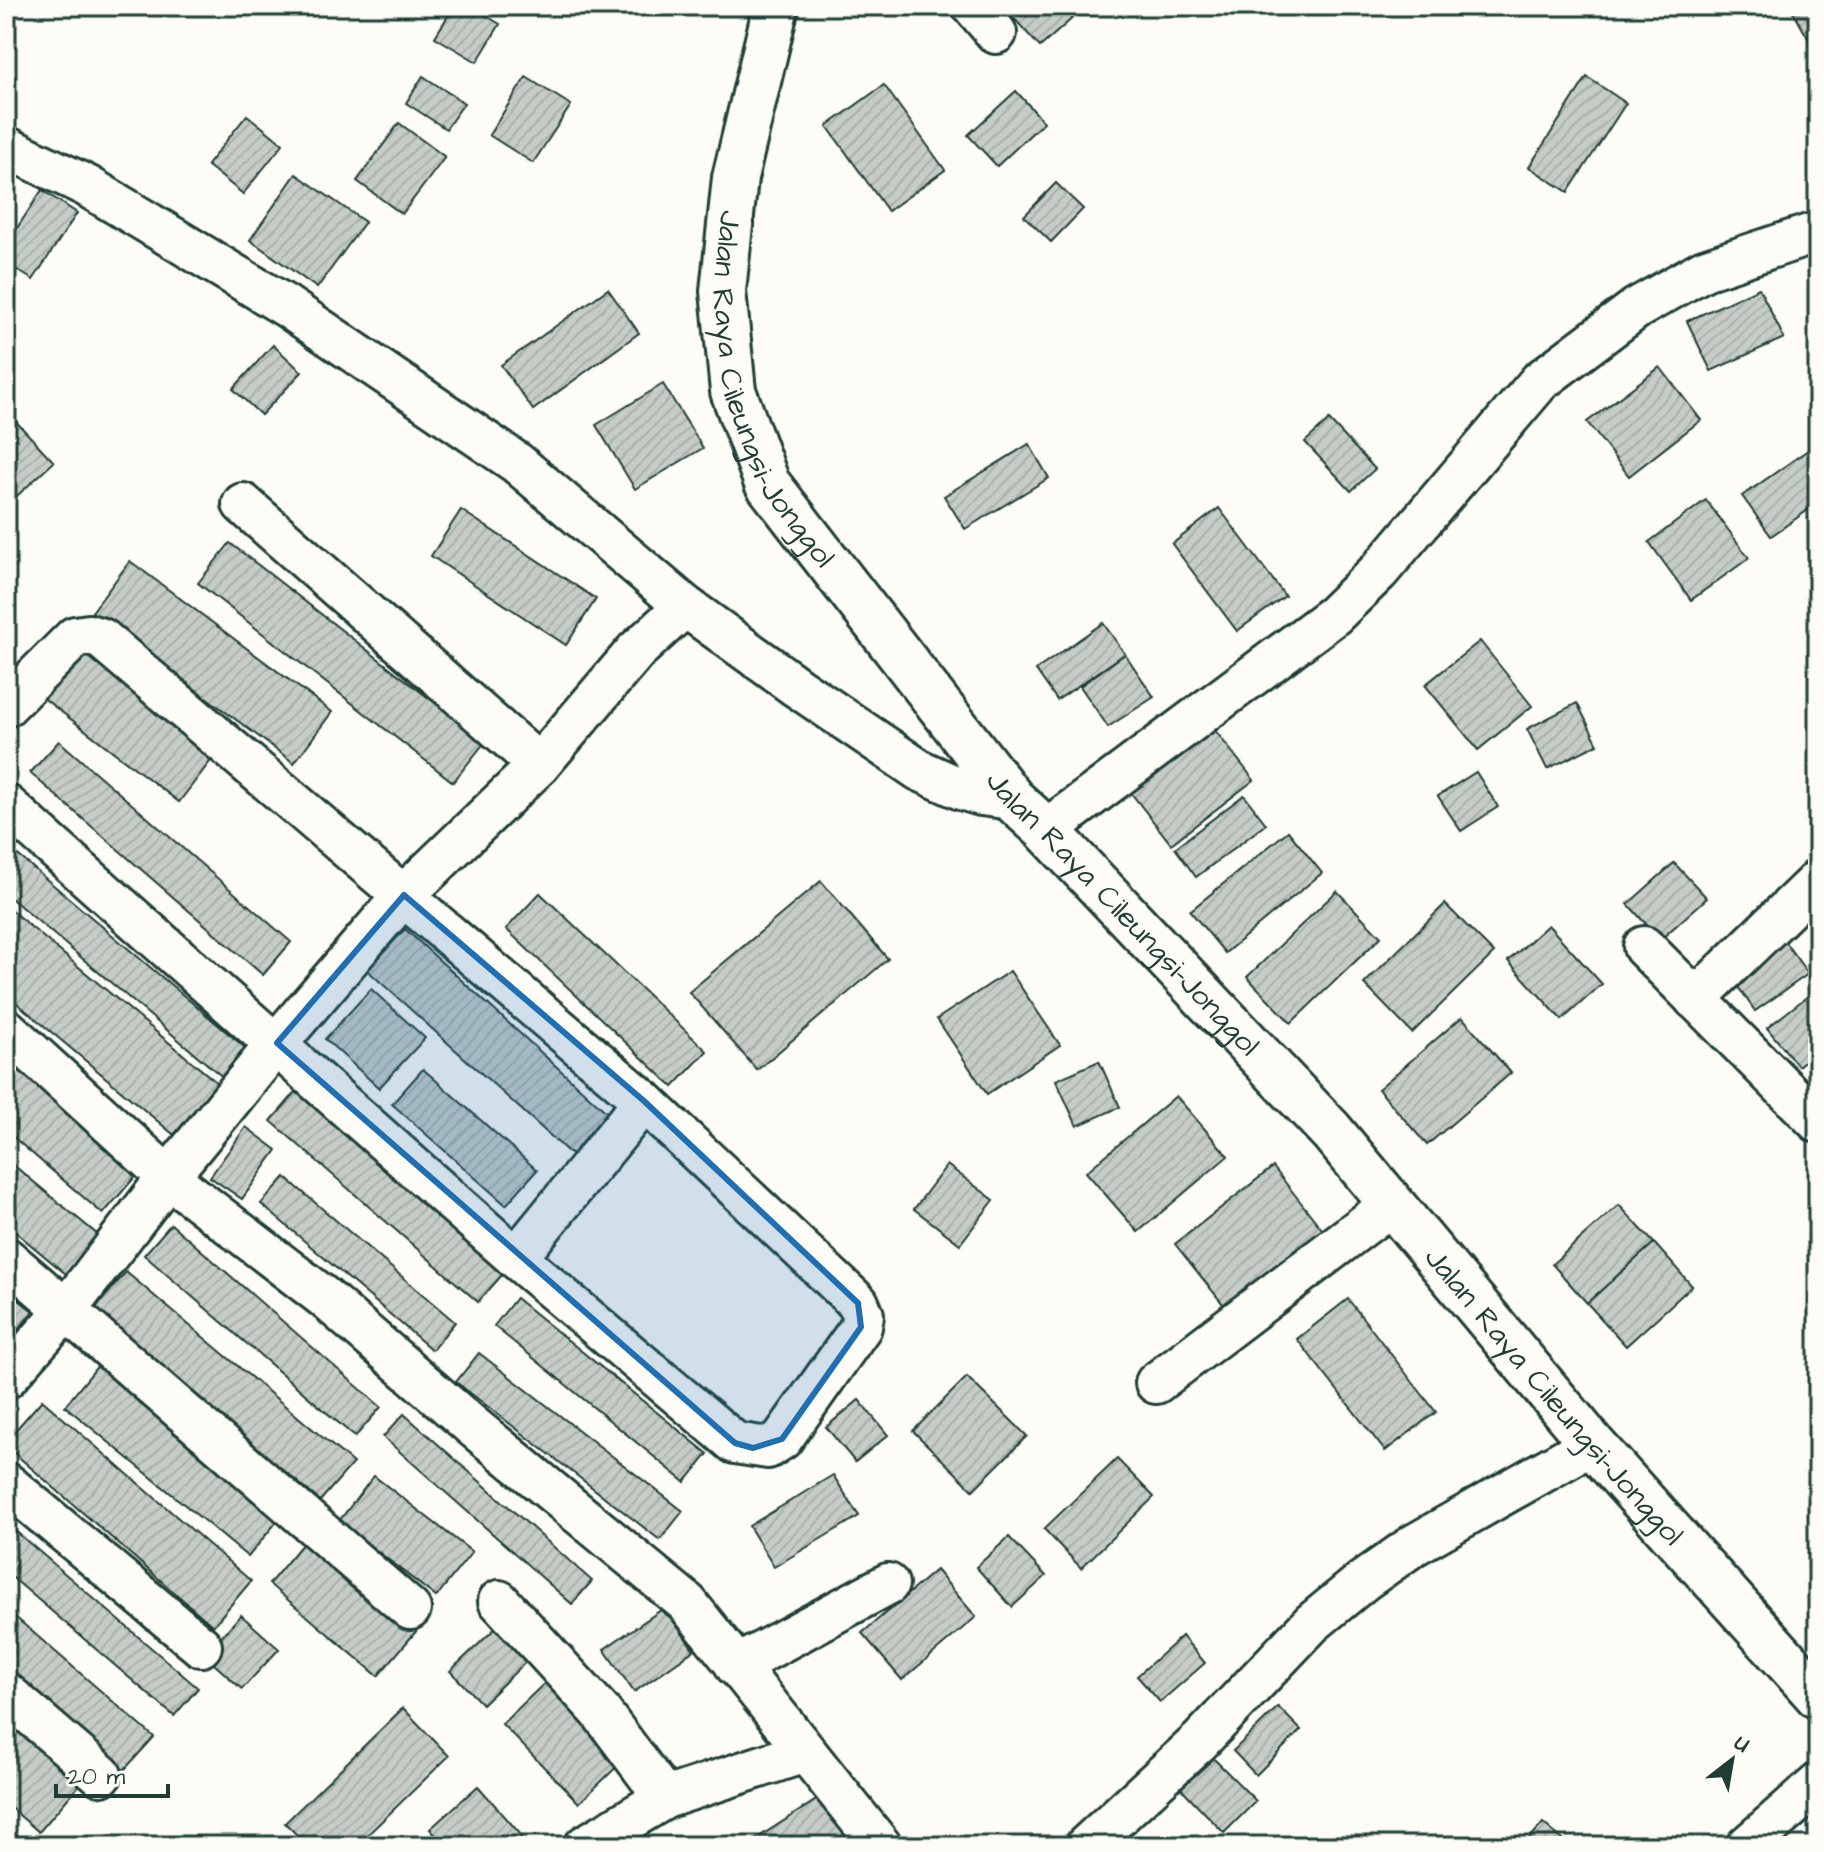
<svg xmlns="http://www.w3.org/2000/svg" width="1824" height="1852" font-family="'Architects Daughter',sans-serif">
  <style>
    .building { fill: url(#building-hatch); stroke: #1f3d34; stroke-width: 2 }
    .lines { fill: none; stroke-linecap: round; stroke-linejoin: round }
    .minor-casing { stroke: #1f3d34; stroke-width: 46 }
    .major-casing { stroke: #1f3d34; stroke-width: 50 }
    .minor { stroke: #fdfcf7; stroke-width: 40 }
    .major { stroke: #fdfcf7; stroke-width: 44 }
    .marked { fill: #1f6fb2; fill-opacity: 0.2; stroke: #1f6fb2; stroke-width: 6; stroke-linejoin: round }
    .labels { text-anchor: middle; stroke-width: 8; stroke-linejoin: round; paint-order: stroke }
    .street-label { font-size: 30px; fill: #1f3d34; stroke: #fdfcf7 }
  </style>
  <defs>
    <pattern id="building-hatch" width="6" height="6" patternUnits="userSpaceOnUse" patternTransform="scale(2)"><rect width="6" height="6" fill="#c6cdc7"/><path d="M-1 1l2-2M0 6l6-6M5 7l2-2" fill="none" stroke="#aab1ac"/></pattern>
  </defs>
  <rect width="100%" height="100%" fill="#fdfcf7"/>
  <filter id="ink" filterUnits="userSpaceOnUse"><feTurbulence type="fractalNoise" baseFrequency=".0125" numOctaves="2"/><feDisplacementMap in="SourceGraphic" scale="16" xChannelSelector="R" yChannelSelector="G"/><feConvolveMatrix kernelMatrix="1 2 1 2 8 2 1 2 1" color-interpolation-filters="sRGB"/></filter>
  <g filter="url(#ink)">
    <g class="building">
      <path d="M454,6H470L500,24L477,62L435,37Z"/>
      <path d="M1003,6H1086L1040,47Z"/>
      <path d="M1790,6H1818V45L1813,47Z"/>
      <path d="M423,76L464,103L446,129L406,103Z"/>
      <path d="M526,77L571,105L533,163L489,135Z"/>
      <path d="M1587,77L1626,103L1568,192L1529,167Z"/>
      <path d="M884,85L945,170L888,211L827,126Z"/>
      <path d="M1016,91L1044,122L997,166L968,135Z"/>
      <path d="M247,115L283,144L243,194L207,165Z"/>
      <path d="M399,123L445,157L402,214L357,181Z"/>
      <path d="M296,174L365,222L317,288L250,240Z"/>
      <path d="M1056,183L1083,209L1051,242L1024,216Z"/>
      <path d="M42,190L77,213L33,280L6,263V245Z"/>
      <path d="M1818,265V299L1808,268Z"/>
      <path d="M1759,288L1784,338L1711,371L1687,321Z"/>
      <path d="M608,289L639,333L533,410L501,365Z"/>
      <path d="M273,345L302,372L261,415L233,389Z"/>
      <path d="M1660,367L1701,420L1629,476L1587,422Z"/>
      <path d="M663,384L703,448L635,489L596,425Z"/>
      <path d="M6,411L54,462L6,506Z"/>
      <path d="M1329,420L1375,469L1351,491L1305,442Z"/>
      <path d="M1818,443V503L1771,536L1742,496Z"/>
      <path d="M1029,444L1049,478L965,529L944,496Z"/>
      <path d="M1706,500L1749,558L1691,600L1649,542Z"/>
      <path d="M1219,508L1285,596L1237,631L1172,544Z"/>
      <path d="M461,510L596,599L566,645L431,556Z"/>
      <path d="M230,543L485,742L453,782L198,583Z"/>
      <path d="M130,561L332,712L294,763L92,612Z"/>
      <path d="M1103,623L1125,654L1057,700L1036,670Z"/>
      <path d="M1480,641L1532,706L1478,750L1425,685Z"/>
      <path d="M79,649L216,754L179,802L42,697Z"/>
      <path d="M1125,654L1154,697L1108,727L1080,686Z"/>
      <path d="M1577,703L1598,744L1547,769L1527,729Z"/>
      <path d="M1214,729L1254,780L1171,844L1131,793Z"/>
      <path d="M59,741L291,942L263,975L30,773Z"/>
      <path d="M1476,772L1498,807L1461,831L1438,796Z"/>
      <path d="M1244,795L1266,824L1196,877L1175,848Z"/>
      <path d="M1288,831L1322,873L1225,953L1190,911Z"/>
      <path d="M6,845L249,1051L225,1079L6,894Z"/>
      <path d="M1674,863L1707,898L1660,940L1628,904Z"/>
      <path d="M821,881L888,959L757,1070L689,992Z"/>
      <path d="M1337,891L1381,937L1291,1023L1247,977Z"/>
      <path d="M540,893L707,1051L673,1087L506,929Z"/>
      <path d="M1445,904L1494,953L1412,1033L1364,984Z"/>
      <path d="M6,906L222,1087L179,1139L6,994Z"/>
      <path d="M1548,925L1602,984L1562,1020L1508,961Z"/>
      <path d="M405,929L612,1117L575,1158L367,970Z"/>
      <path d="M1785,942L1808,974L1755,1011L1732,978Z"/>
      <path d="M1010,971L1060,1045L987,1094L937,1019Z"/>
      <path d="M1818,988V1050L1798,1066L1767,1028Z"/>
      <path d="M371,989L425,1038L379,1088L325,1039Z"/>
      <path d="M1462,1017L1511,1073L1427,1145L1378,1089Z"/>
      <path d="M6,1056L140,1171L103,1214L6,1131Z"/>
      <path d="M1099,1061L1120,1107L1077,1126L1056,1080Z"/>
      <path d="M423,1069L537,1170L506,1205L392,1104Z"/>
      <path d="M302,1085L510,1266L478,1302L271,1121Z"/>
      <path d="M1176,1096L1228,1156L1138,1232L1086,1172Z"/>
      <path d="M246,1127L277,1150L242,1199L210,1177Z"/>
      <path d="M6,1159L104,1240L72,1279L6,1224Z"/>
      <path d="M947,1165L994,1200L960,1244L914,1209Z"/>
      <path d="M1273,1167L1325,1233L1227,1309L1175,1244Z"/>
      <path d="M285,1177L455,1322L432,1350L261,1204Z"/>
      <path d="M1619,1205L1654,1243L1587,1303L1552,1264Z"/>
      <path d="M171,1224L381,1407L355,1437L144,1255Z"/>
      <path d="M1654,1243L1692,1286L1626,1346L1587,1303Z"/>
      <path d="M126,1272L353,1463L320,1501L93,1311Z"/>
      <path d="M6,1290L33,1311L6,1345Z"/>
      <path d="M516,1298L708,1454L685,1482L494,1326Z"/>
      <path d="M1348,1299L1436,1412L1385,1451L1297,1339Z"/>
      <path d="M479,1353L683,1511L660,1540L456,1382Z"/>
      <path d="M100,1363L283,1514L248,1557L65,1406Z"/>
      <path d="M967,1377L1027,1436L973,1490L913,1431Z"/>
      <path d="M42,1400L251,1581L213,1626L6,1446V1441Z"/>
      <path d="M859,1400L888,1435L855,1462L826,1427Z"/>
      <path d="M404,1414L592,1581L572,1604L383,1437Z"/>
      <path d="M1117,1459L1154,1497L1081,1568L1044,1529Z"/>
      <path d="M833,1475L859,1516L774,1567L749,1526Z"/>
      <path d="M374,1476L472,1552L436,1597L339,1521Z"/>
      <path d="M6,1523L198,1688L174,1716L6,1572Z"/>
      <path d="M308,1537L418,1629L378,1676L269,1584Z"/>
      <path d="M1009,1537L1046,1576L1012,1607L976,1567Z"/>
      <path d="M936,1570L976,1617L902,1680L862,1633Z"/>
      <path d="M664,1608L694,1650L634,1692L604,1649Z"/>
      <path d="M6,1609L154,1737L124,1770L6,1668Z"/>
      <path d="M241,1615L279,1649L242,1689L204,1655Z"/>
      <path d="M500,1624L531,1657L482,1704L450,1671Z"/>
      <path d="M1182,1636L1205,1663L1160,1702L1137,1676Z"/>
      <path d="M552,1676L629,1755L579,1803L502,1724Z"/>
      <path d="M1278,1707L1301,1730L1256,1775L1233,1751Z"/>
      <path d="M403,1708L449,1756L356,1846H308L285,1823Z"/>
      <path d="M6,1719L81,1783L39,1832L6,1804Z"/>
      <path d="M1211,1756L1256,1801L1224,1833L1180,1787Z"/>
      <path d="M478,1786L522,1836L511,1846H445L430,1829Z"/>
      <path d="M832,1790L861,1846H749L748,1844Z"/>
      <path d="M1543,1823L1570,1846H1523Z"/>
      <path d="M6,1826L30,1846H6Z"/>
    </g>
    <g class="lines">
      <defs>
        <g id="minor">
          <path d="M973,6L996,33"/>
          <path d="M6,147L87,186L286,306L517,463L685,606L797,687L919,770L961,789L981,795L1012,799"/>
          <path d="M243,504L539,765"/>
          <path d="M6,706L75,637L89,635L102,639L644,1101L516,1258L6,805"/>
          <path d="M1046,830L1334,615L1379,571L1540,381L1637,308L1704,270L1818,232"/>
          <path d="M1644,947L1818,1122"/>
          <path d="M1695,999L1818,880"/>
          <path d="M6,1029L168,1177L325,1298L470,1424L687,1603L881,1846"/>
          <path d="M6,1258L410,1609"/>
          <path d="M516,1258L735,1443L768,1448L782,1439L861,1327L863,1315L858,1303L644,1101"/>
          <path d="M6,1378L66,1310L168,1177L277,1043L404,895L539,765L636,651L685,606"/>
          <path d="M1156,1383L1392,1204"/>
          <path d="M6,1483L201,1646"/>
          <path d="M499,1601L600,1711L665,1798L585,1846"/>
          <path d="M736,1666L888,1584"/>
          <path d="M6,1693L101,1775"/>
          <path d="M665,1798L805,1752"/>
          <path d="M1086,1846L1200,1741L1312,1623L1363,1581L1414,1545L1592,1444"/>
          <path d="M1747,1846L1818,1784"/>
        </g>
        <g id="major">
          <path id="s1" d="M776,6L735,178L723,291L733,391L767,483L1012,799L1046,830L1331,1131L1592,1444L1818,1696"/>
        </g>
      </defs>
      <use href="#minor" class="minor-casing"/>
      <use href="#major" class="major-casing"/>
      <use href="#minor" class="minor"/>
      <use href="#major" class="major"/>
    </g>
  </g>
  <path class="marked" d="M404,895L644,1101L858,1303L861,1327L782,1439L753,1448L735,1443L277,1043Z"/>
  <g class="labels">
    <g class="street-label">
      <text dy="10" stroke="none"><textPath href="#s1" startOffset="400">Jalan Raya Cileungsi-Jonggol</textPath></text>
      <text dy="10" stroke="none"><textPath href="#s1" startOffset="1048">Jalan Raya Cileungsi-Jonggol</textPath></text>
      <text dy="10" stroke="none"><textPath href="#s1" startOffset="1696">Jalan Raya Cileungsi-Jonggol</textPath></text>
    </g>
  </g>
  <rect width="1824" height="1852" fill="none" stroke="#fdfcf7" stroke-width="32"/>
  <rect x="16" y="16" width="1792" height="1820" fill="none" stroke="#1f3d34" stroke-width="3" filter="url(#ink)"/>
  <g transform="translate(1732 1760) rotate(31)" stroke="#fdfcf7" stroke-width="6" paint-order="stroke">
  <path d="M0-6L14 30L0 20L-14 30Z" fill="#1f3d34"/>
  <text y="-12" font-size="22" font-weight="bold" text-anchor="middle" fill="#1f3d34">U</text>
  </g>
  <path d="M56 1784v12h112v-12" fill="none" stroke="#1f3d34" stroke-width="4"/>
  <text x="68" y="1784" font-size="24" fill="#1f3d34" stroke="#fdfcf7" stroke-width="6" paint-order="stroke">20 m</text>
</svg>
